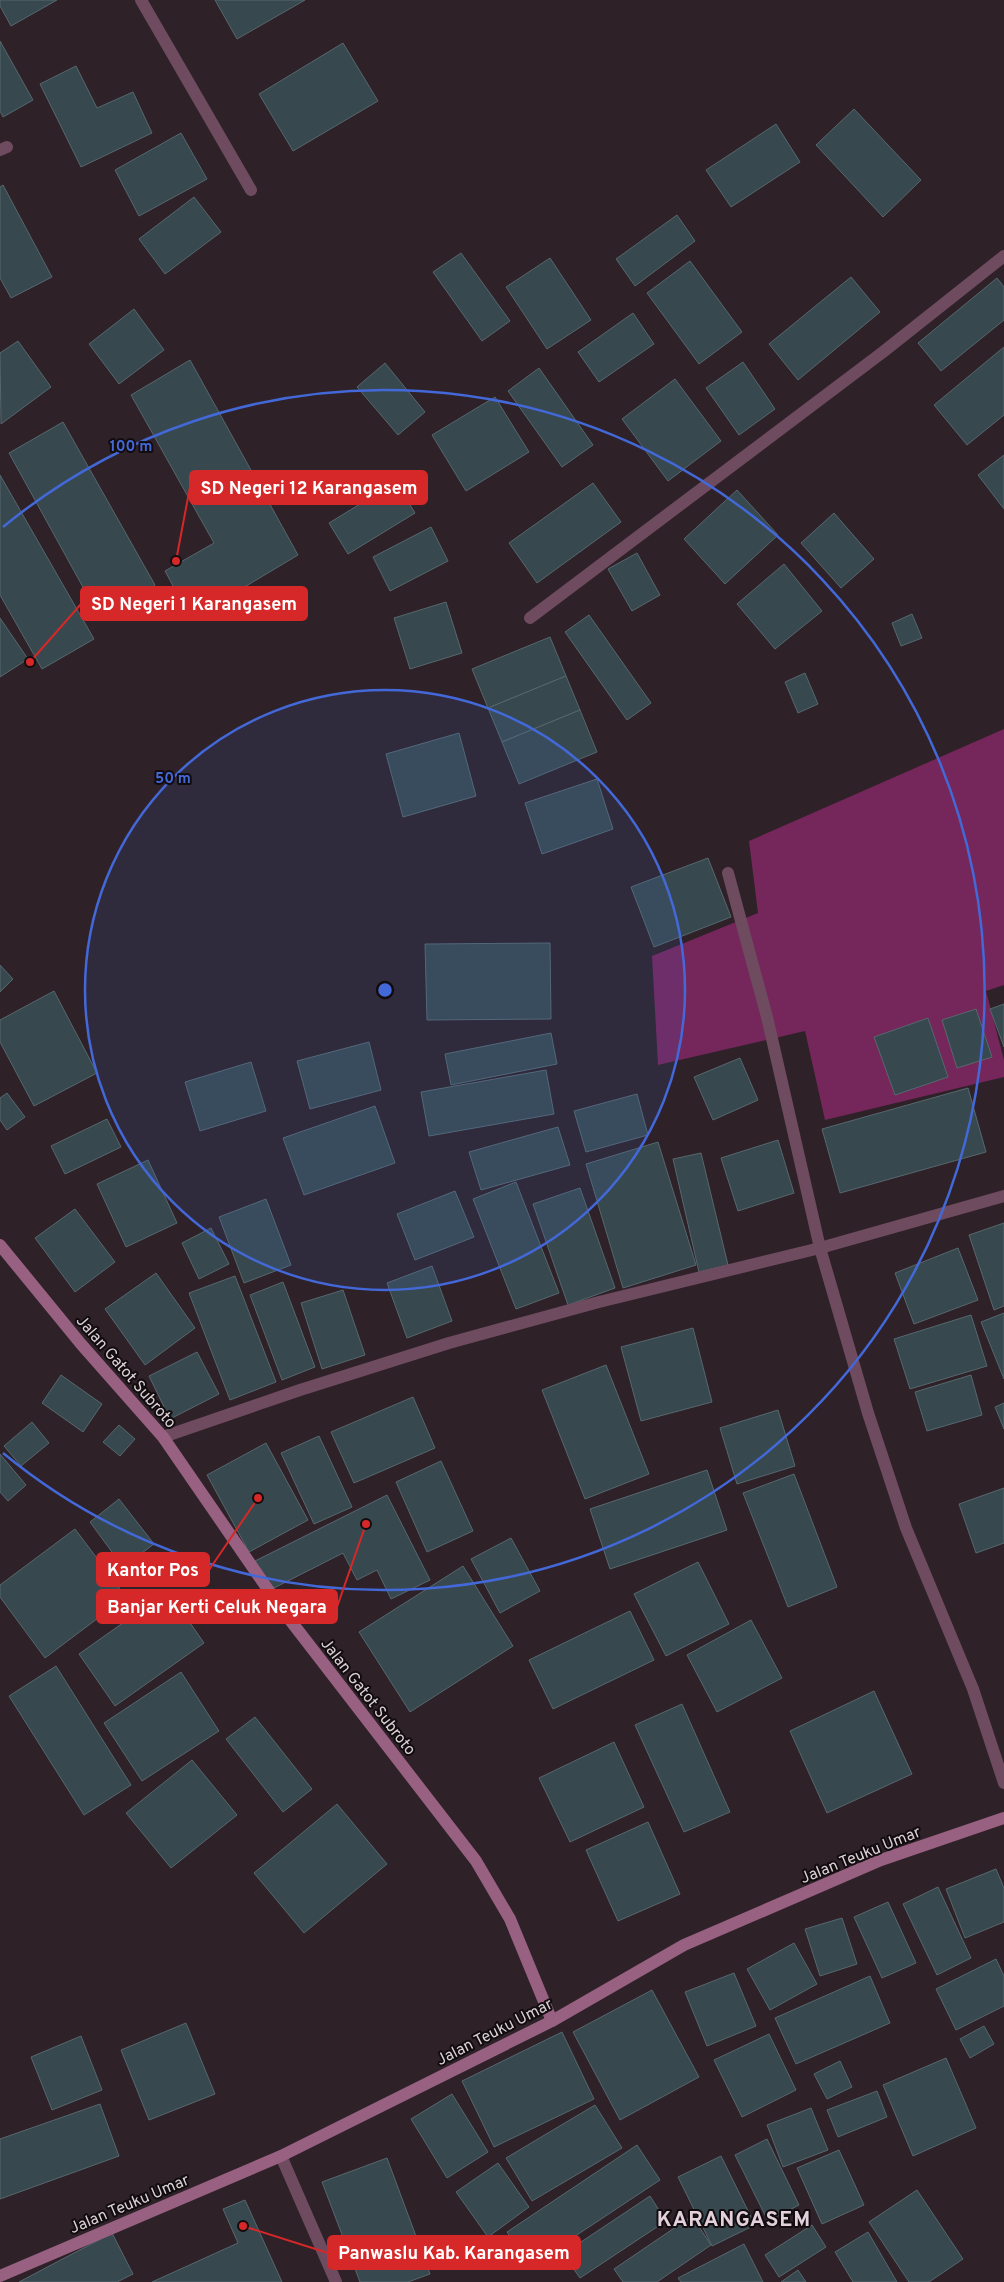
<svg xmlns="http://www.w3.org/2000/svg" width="1004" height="2282" font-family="Overpass,sans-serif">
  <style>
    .forest { fill: #75265a }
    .building { fill: #37484e; stroke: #56686e }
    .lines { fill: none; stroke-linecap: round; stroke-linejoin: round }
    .street { stroke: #6f4b60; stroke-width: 12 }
    .secondary { stroke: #986081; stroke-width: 12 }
    .ring { fill: none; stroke: #4368d8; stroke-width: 2.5 }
    .labels { text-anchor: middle; stroke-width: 4; stroke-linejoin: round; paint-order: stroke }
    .street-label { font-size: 16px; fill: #dad1d6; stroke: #120c0f }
    .district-label { font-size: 21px; font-weight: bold; letter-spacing: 1px; fill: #e2d0da; stroke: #120c0f }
    .centre { fill: #4368d8; stroke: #120c0f; stroke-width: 2.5 }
    .ring-label { font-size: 15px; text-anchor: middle; font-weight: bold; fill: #4368d8; stroke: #120c0f; stroke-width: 4; stroke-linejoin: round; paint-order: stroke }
    .leader { fill: none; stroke: #d62828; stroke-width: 2 }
    .callout-dot { fill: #d62828; stroke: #120c0f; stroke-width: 2 }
    .callout { fill: #d62828; stroke: #d62828; stroke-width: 2 }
    .callout-label { font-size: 18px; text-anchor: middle; font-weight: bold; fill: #fff }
  </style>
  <rect width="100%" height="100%" fill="#2e2128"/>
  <path class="forest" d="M1004,729V985L986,991L1004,1060V1077L825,1120L805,1031L658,1065L652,956L758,913L749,841Z"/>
  <g class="building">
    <path d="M0,0H57L11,26L0,6Z"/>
    <path d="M215,0H305L237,39Z"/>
    <path d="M0,41L33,100L3,117L0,111Z"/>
    <path d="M343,43L378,101L293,151L259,94Z"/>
    <path d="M76,66L97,108L133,92L152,133L81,167L40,84Z"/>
    <path d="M854,109L921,180L883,217L816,145Z"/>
    <path d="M776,124L800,162L731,207L706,170Z"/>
    <path d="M181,133L207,179L139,216L115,170Z"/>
    <path d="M3,185L52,277L11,298L0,278V187Z"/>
    <path d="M194,197L221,232L165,274L139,239Z"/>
    <path d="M677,215L695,241L635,286L616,259Z"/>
    <path d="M461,253L510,321L482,341L433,272Z"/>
    <path d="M550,258L591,320L547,349L506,287Z"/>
    <path d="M690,261L742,332L699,364L647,293Z"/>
    <path d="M851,277L880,312L798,380L769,344Z"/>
    <path d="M997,278L1004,287V320L941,371L918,343Z"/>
    <path d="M134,309L164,350L119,384L89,344Z"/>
    <path d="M633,313L654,344L599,382L578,352Z"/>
    <path d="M18,341L51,387L1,424L0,353Z"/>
    <path d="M1004,347V415L967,445L934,405Z"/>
    <path d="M190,360L298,555L191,619L165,571L214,543L131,395Z"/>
    <path d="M743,362L775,409L739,435L706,388Z"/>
    <path d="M385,363L425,412L398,435L357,387Z"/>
    <path d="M539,368L593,445L562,467L508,391Z"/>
    <path d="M675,379L721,441L668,481L622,419Z"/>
    <path d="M495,397L529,452L466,491L432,435Z"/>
    <path d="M63,422L155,585L100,618L9,453Z"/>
    <path d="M1004,455V509L978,475Z"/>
    <path d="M0,475L94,639L42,669L0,595Z"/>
    <path d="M396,482L415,513L348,554L329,523Z"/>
    <path d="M593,483L621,522L537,583L509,543Z"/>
    <path d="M737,490L778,535L725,584L684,539Z"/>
    <path d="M834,513L874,559L841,588L801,543Z"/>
    <path d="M431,527L448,561L390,591L373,557Z"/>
    <path d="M637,553L660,595L632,611L608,569Z"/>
    <path d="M784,564L822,611L775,649L737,604Z"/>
    <path d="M446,602L462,653L410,669L394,618Z"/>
    <path d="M912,614L922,638L901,646L892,623Z"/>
    <path d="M589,615L651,703L627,720L565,632Z"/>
    <path d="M0,618L28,659L0,677Z"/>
    <path d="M550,637L566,676L488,708L472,669Z"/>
    <path d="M805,673L818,704L798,713L785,682Z"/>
    <path d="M566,676L580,710L502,742L488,708Z"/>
    <path d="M580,710L597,752L519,784L502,742Z"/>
    <path d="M459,733L476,796L403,817L386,754Z"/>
    <path d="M597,779L613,829L542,854L525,803Z"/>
    <path d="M708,858L731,917L654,947L631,887Z"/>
    <path d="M550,943L551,1019L427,1020L425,944Z"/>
    <path d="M0,965L13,979L0,992Z"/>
    <path d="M54,991L97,1073L34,1106L0,1042V1020Z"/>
    <path d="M1004,1004V1047L990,1009Z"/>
    <path d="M976,1009L992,1057L957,1068L942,1020Z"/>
    <path d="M928,1018L948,1077L895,1095L874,1037Z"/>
    <path d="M551,1033L557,1064L451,1085L445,1054Z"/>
    <path d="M369,1042L381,1090L310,1109L297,1061Z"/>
    <path d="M740,1058L758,1100L713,1120L694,1077Z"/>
    <path d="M251,1062L266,1111L200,1131L185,1082Z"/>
    <path d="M546,1070L554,1114L429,1136L421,1092Z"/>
    <path d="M968,1088L986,1152L840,1193L822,1129Z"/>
    <path d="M7,1093L25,1117L7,1130L0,1120V1098Z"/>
    <path d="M637,1094L648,1135L586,1152L574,1111Z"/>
    <path d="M375,1106L395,1163L304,1195L283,1138Z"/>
    <path d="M107,1119L121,1147L65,1174L51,1146Z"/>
    <path d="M558,1127L570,1165L481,1190L469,1152Z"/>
    <path d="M778,1140L794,1193L738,1211L721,1158Z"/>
    <path d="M658,1142L696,1265L623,1288L586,1164Z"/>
    <path d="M701,1153L728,1265L699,1272L673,1159Z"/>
    <path d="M148,1160L177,1223L126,1247L97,1184Z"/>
    <path d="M516,1182L559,1293L516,1309L473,1199Z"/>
    <path d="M580,1188L615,1288L568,1305L533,1204Z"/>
    <path d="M455,1191L474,1237L415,1260L397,1214Z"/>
    <path d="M266,1199L291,1265L244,1283L219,1217Z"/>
    <path d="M75,1209L115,1262L75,1292L35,1238Z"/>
    <path d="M1004,1223V1306L994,1310L969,1235Z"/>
    <path d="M211,1228L229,1264L199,1279L182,1243Z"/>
    <path d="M958,1248L978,1300L914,1324L895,1273Z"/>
    <path d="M432,1266L452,1321L407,1338L387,1283Z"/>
    <path d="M156,1273L195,1328L145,1365L105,1309Z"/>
    <path d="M235,1276L276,1382L230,1400L189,1293Z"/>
    <path d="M283,1282L315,1367L282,1380L250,1295Z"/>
    <path d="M343,1290L365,1355L322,1369L301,1303Z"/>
    <path d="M1004,1313V1379L981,1322Z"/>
    <path d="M971,1315L987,1366L910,1389L894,1339Z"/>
    <path d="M693,1328L712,1402L641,1421L621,1347Z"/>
    <path d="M197,1352L219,1394L170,1419L149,1376Z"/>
    <path d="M606,1365L649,1474L585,1499L542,1390Z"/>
    <path d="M61,1375L102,1404L83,1432L42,1403Z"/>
    <path d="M971,1375L982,1415L927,1431L915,1392Z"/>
    <path d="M413,1397L435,1448L354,1483L331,1432Z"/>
    <path d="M1004,1403V1429L995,1407Z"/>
    <path d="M778,1410L795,1466L737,1484L720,1428Z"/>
    <path d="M32,1422L49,1443L21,1466L4,1446Z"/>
    <path d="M119,1425L135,1439L120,1456L103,1442Z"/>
    <path d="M319,1436L352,1507L314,1524L281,1453Z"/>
    <path d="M266,1443L308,1520L249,1552L207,1475Z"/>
    <path d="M0,1454L26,1485L8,1501L0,1492Z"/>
    <path d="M441,1461L473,1531L427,1552L396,1482Z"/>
    <path d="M707,1470L727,1530L610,1569L590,1509Z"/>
    <path d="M794,1474L837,1587L788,1607L743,1493Z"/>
    <path d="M1004,1488V1543L976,1553L959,1504Z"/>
    <path d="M387,1495L430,1580L391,1599L377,1570L357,1580L343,1553L270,1590L255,1561Z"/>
    <path d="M119,1499L154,1544L123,1567L90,1522Z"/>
    <path d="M75,1529L126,1597L45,1658L0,1597V1585Z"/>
    <path d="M511,1538L540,1591L500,1613L471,1559Z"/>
    <path d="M698,1562L729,1624L666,1656L634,1594Z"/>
    <path d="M463,1566L513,1646L410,1712L359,1632Z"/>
    <path d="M168,1591L204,1643L115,1706L79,1654Z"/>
    <path d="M630,1611L654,1660L553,1709L529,1660Z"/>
    <path d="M751,1620L782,1678L717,1712L687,1655Z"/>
    <path d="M56,1666L131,1785L84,1815L9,1696Z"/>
    <path d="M181,1672L219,1731L142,1781L104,1723Z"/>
    <path d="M874,1691L912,1774L827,1813L790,1731Z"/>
    <path d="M682,1704L730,1812L684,1832L635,1725Z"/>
    <path d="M255,1717L312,1789L283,1812L226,1739Z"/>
    <path d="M614,1742L644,1807L570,1842L539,1778Z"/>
    <path d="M192,1760L237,1815L171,1868L126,1813Z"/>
    <path d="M337,1804L387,1864L304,1933L254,1873Z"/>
    <path d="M648,1822L680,1894L618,1921L586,1850Z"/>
    <path d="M996,1869L1004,1888V1922L965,1938L946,1889Z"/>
    <path d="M938,1887L971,1958L937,1975L903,1904Z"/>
    <path d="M888,1902L916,1963L882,1978L854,1917Z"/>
    <path d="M842,1918L857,1964L820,1976L805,1929Z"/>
    <path d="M794,1943L817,1984L770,2010L747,1969Z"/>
    <path d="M996,1959L1004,1976V2006L956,2030L936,1989Z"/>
    <path d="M734,1973L756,2026L707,2046L685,1992Z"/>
    <path d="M870,1976L890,2023L796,2064L775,2018Z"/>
    <path d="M652,1990L699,2077L620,2120L573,2032Z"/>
    <path d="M186,2023L215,2094L149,2120L121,2050Z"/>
    <path d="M984,2026L994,2044L970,2058L960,2039Z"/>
    <path d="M562,2032L594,2099L494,2147L462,2081Z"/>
    <path d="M769,2034L796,2090L742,2117L714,2060Z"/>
    <path d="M81,2036L102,2090L52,2110L31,2057Z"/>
    <path d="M946,2058L976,2128L913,2156L883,2085Z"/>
    <path d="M840,2061L852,2087L827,2099L814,2074Z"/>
    <path d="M877,2091L887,2117L838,2137L827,2110Z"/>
    <path d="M452,2094L488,2152L447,2178L411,2119Z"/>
    <path d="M100,2104L119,2156L0,2199V2139Z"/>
    <path d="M595,2105L622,2148L532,2201L506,2158Z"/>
    <path d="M811,2108L828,2150L783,2167L767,2125Z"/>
    <path d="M767,2139L799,2205L768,2221L735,2155Z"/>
    <path d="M637,2145L660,2180L530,2266L507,2232Z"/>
    <path d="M839,2150L864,2205L822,2224L797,2168Z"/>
    <path d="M721,2156L755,2225L712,2246L678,2177Z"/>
    <path d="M387,2158L430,2274L408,2282H360L322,2182Z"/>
    <path d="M498,2163L529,2207L488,2237L456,2192Z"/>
    <path d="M917,2190L963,2259L929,2282H909L869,2222Z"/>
    <path d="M650,2196L666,2221L580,2278L563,2254Z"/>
    <path d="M245,2200L282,2282H152L238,2243L223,2209Z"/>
    <path d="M692,2216L711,2245L657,2282H623L614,2269Z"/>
    <path d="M812,2225L826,2247L779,2277L765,2255Z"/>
    <path d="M868,2232L897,2282H853L835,2252Z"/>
    <path d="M112,2233L133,2274L117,2282H19Z"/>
    <path d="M744,2244L763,2282H681L678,2278Z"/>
    <path d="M798,2270L806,2282H781Z"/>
  </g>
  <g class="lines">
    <g class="street">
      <path d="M141,0L251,190"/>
      <path d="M0,150L7,147"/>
      <path d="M530,618L883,352L1004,256"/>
      <path d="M728,873L767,1017L820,1248L868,1413L906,1528L973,1689L1004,1783"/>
      <path d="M163,1437L300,1390L449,1343L599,1302L820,1248L1004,1196"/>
      <path d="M281,2156L336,2282"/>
    </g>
    <g class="secondary">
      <path d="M0,1245L81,1344L163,1437L280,1607L476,1861L510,1919L552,2021"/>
      <path d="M0,2276L281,2156L552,2021L684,1945L881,1860L1004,1818"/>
    </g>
  </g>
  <circle cx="385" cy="990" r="300" fill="#4368d8" fill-opacity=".12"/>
  <g class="ring">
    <circle cx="385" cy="990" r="300"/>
    <path d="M3 527A600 600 0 1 1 3 1453"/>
  </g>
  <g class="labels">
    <g class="street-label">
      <text transform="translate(127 1371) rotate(49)" y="6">Jalan Gatot Subroto</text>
      <text transform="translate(369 1696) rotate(52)" y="6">Jalan Gatot Subroto</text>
      <text transform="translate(860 1854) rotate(-22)" y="6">Jalan Teuku Umar</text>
      <text transform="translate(494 2031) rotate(-27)" y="6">Jalan Teuku Umar</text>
      <text transform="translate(129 2203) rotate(-23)" y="6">Jalan Teuku Umar</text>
    </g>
    <g class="district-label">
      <text x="734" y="2226">KARANGASEM</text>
    </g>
  </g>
  <circle cx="385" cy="990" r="8" class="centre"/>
  <g class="ring-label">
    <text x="131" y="451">100 m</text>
    <text x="173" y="783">50 m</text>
  </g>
  <path class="leader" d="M176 561L190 487M30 662L81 604M258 1498L209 1570M366 1524L337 1607M243 2226L328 2253"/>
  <g class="callout-dot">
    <circle cx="176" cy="561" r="5"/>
    <circle cx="30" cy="662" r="5"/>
    <circle cx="258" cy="1498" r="5"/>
    <circle cx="366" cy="1524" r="5"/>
    <circle cx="243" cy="2226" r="5"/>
  </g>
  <g class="callout">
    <rect x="190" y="471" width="237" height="33" rx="5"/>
    <rect x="81" y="587" width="226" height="33" rx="5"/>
    <rect x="97" y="1553" width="112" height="33" rx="5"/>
    <rect x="97" y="1590" width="240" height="33" rx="5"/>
    <rect x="328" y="2236" width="252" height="33" rx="5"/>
  </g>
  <g class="callout-label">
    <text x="309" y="494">SD Negeri 12 Karangasem</text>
    <text x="194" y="610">SD Negeri 1 Karangasem</text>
    <text x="153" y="1576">Kantor Pos</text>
    <text x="217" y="1613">Banjar Kerti Celuk Negara</text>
    <text x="454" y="2259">Panwaslu Kab. Karangasem</text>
  </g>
</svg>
